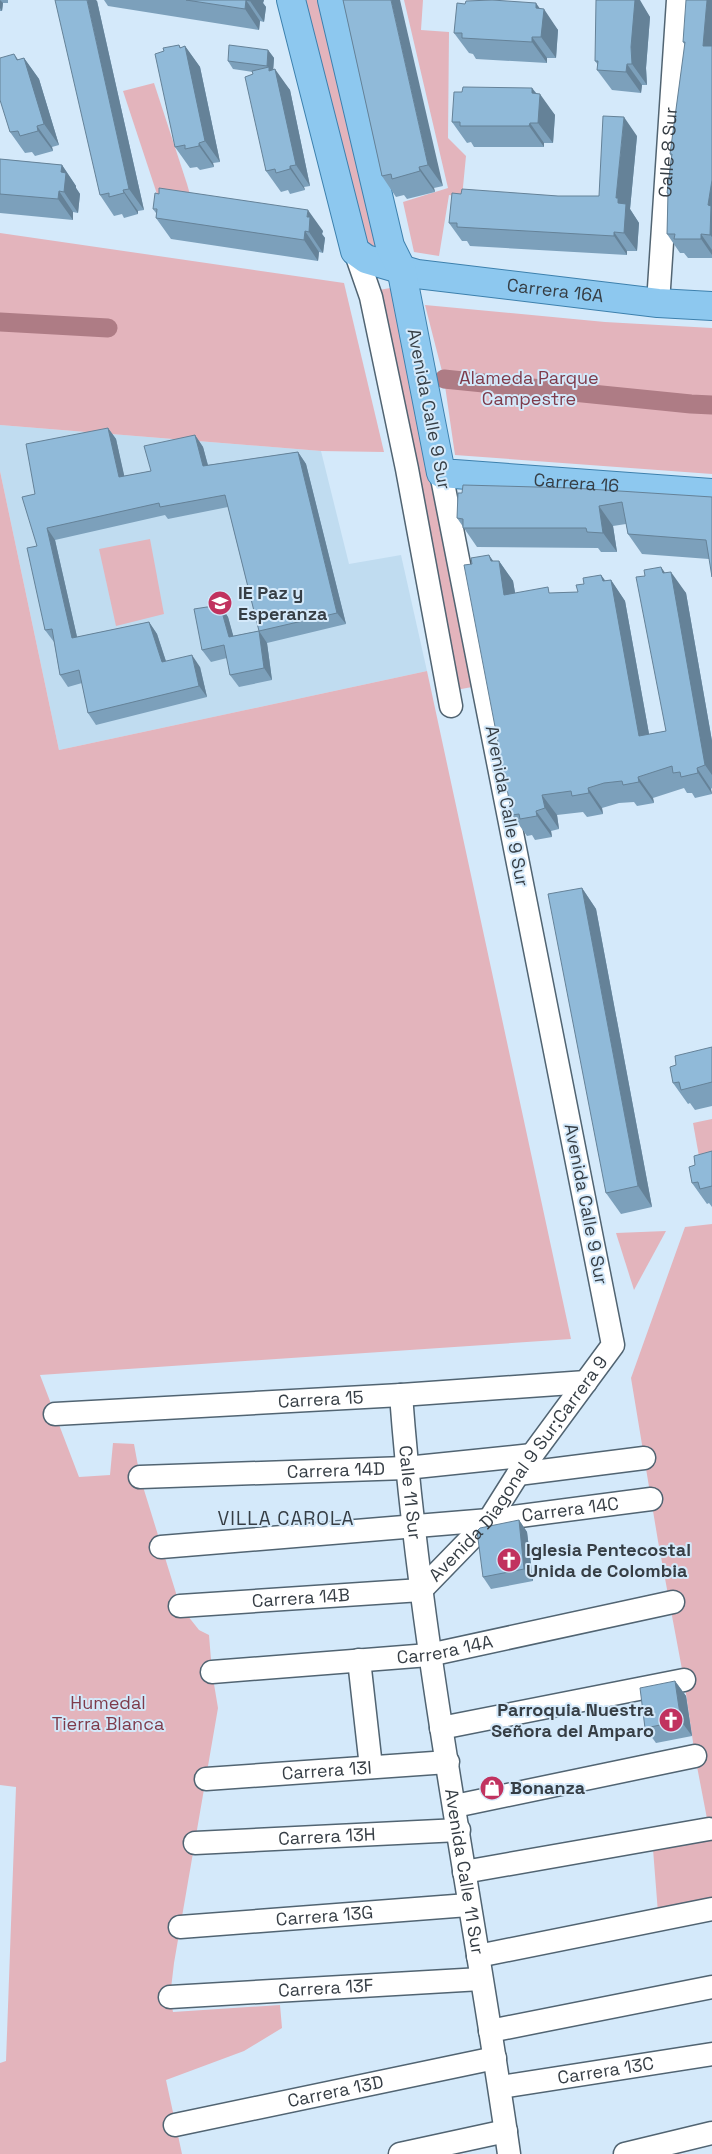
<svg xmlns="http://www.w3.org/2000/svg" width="712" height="2154" font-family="'Space Grotesk',sans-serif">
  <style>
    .built { fill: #c0dcf0 }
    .green { fill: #e3b4bc }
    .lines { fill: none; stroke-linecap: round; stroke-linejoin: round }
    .canal { stroke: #ae7c85; stroke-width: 19 }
    .minor-casing { stroke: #516472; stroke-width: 25 }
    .major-casing { stroke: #3d80ad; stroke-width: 30 }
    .minor { stroke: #fff; stroke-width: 22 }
    .major { stroke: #8dc8ef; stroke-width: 28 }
    .wall { fill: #7ca0bb }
    .shaded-wall { fill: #658298 }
    .building { fill: #90bad9; stroke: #658298 }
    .labels { text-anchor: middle; stroke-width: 4; stroke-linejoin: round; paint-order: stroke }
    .street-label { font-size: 18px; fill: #363e45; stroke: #d4e9fa }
    .park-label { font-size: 18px; fill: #7e3b4b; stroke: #d4e9fa }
    .poi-label { font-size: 18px; font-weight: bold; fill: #363e45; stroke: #d4e9fa; text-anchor: start }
    .neighbourhood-label { font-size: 19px; letter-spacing: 1px; fill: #363e45; stroke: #d4e9fa }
  </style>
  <rect width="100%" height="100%" fill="#d4e9fa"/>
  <path class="built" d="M0,425L321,451L349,564L401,555L427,671L59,750L0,471Z"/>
  <g class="green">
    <path d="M303,0H322L380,251L366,246Z"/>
    <path d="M404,0H423L421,30L449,32L448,138L466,156L462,197L449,195L439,256L414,252L403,202L448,188Z"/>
    <path d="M154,83L187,184L191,198L158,197L123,91Z"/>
    <path d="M0,233L344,283L384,452L321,451L0,425Z"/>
    <path d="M396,287L472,687L456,690L379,290Z"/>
    <path d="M425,305L605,322L712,328V474L455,455L444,379Z"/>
    <path d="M0,471L59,750L427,671L571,1339L40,1375L79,1477L110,1475L113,1443L134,1444L140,1477L180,1606L199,1630L209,1635L212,1672L218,1708L174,1963L170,1997L173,2012L280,2005L282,2028L244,2051L166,2080L182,2154H0V2063L6,2061L16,1787L0,1785Z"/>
    <path d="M150,539L164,614L116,626L99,549Z"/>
    <path d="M712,1119V1171L702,1173L693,1123Z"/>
    <path d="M712,1224V1902L658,1913L653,1849L709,1829L695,1756L684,1680L658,1541L631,1378L685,1227Z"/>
    <path d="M666,1231L634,1290L616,1233Z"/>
  </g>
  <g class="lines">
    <g class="canal">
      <path d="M0,322L108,328"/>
      <path d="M444,379L691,404L712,405"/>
    </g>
    <defs>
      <g id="minor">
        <path d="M355,251L371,297L407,469L451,706"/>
        <path id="s1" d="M658,303L678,0"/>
        <path id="s2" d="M401,1395C420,1650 473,1901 509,2154"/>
        <path id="s3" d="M55,1414L401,1395L586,1382"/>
        <path d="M518,1474L644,1458"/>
        <path id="s4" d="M140,1477L406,1468L532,1455"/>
        <path id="s5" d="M161,1547L489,1520L651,1499"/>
        <path id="s6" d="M421,1590L489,1520L518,1474L613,1345L441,473"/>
        <path id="s7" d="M180,1606L421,1590"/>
        <path d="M359,1660L371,1767"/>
        <path id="s8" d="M212,1672L429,1655L673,1602"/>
        <path d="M441,1728L684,1680"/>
        <path id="s9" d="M206,1779L448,1762"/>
        <path d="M455,1806L695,1756"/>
        <path id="s10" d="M195,1843L459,1830"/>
        <path d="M464,1872L709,1829"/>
        <path id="s11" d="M180,1927L468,1905"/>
        <path d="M478,1956L712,1909"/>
        <path id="s12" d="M170,1997L481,1979"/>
        <path d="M490,2031L712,1987"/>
        <path id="s13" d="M501,2087L712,2054"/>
        <path id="s14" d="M175,2125L495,2058"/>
        <path d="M400,2154L506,2131"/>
        <path d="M625,2154L712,2133"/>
      </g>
      <g id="major">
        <path id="s15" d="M291,0L355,251L366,259L417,274L658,303L712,306"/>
        <path id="s16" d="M332,0L390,246L401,268L441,473L712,493"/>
      </g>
    </defs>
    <use href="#minor" class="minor-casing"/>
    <use href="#major" class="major-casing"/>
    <use href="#minor" class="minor"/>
    <use href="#major" class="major"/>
  </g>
  <g class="wall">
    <path d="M0,0H8V3H3L2,11H0Z"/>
    <path d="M104,0H264L263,3L266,7L264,22L260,21L259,30L108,6Z"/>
    <path d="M343,0L443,186L434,188L435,192L407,199L404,195L396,197L382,176Z"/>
    <path d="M712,0V258H688L684,253H680L667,234L668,195L667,193L671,156L670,154L685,45L683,42Z"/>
    <path d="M97,1L144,210L138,211V214L124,218L122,214L114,216L100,195Z"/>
    <path d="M540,8L558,30L556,58H547V63L476,59L473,54L469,53L454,33Z"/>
    <path d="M645,8V10L650,17L646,68L647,85H642L641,93L612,90L597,70L598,65L595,61Z"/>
    <path d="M185,46L200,67L220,162L213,163L214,167L200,170L197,167L190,168L175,147L181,48Z"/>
    <path d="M268,50L274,58L273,70L290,90L310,186L304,187L305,190L290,194L288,190L281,192L266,171L253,72L233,69L228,61Z"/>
    <path d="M24,58L39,79L59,145L52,147L53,151L35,156L32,152L25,153L10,132L18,60Z"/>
    <path d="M532,88L555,115L553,143H544V147H474L471,142L467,143L452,122L462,92Z"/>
    <path d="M637,136L630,209L639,223L637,251H627V255L470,246L467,241H462L449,223L461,194L558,196H599Z"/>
    <path d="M0,159L62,165L76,186V188L80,194L78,213L73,212V220L0,213Z"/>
    <path d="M153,209L323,231L322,234L325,238L323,253L319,252L318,261L171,239L156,218V213Z"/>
    <path d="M108,428L116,439L124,476L151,471L195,435L203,447L208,465L298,452L306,464L346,624L267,643L272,680L239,687L230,675L227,658L211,662L202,650L220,605L228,617L233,636L259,631L228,507L168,519L165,515L55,540L77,637L149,622L157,634L166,661L200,667L207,697L96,725L88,713L82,683L68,687L60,675L54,642L45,630L37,546L35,494Z"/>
    <path d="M458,493L712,497L709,559L642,554L628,534L626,524L613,526L617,552H601L598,548L477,547L457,518Z"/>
    <path d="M499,561L513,581L515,593H552L578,592L584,584L601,575L605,581L611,580L625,601L649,734L666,731L665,573L686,593L712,741V788L711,789L712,794L695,798L692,793H687L684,788L653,798L654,803L637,806L634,802L619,803L602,808L603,814L587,817L583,812L557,815L559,829L551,831L552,837L535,840L532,835L527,836L512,815L472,564Z"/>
    <path d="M582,888L596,909L652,1207L621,1214L606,1193Z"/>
    <path d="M712,1047V1106L695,1110L690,1103L688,1104L673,1083Z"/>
    <path d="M712,1151V1207L709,1203L707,1204L692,1183Z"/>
    <path d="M519,1520L527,1532L533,1581L491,1589L483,1577Z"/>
    <path d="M675,1681L686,1696L692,1736L656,1743L645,1728Z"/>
  </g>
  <g class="shaded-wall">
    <path d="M0,0L3,3L2,11L0,8Z"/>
    <path d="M87,0H96L97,1L144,210L129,189Z"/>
    <path d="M246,0L260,21L259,30L245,9Z"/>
    <path d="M250,0H264L263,3L266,7L264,22L250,1Z"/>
    <path d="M391,0H400L443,186L428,165Z"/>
    <path d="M634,0H640L650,17L646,68L647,85L632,64L631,47Z"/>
    <path d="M707,0H712V58L703,46Z"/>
    <path d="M536,3L543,13L544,9L558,30L556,58L541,37L536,8Z"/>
    <path d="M532,37L547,58V63L532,42Z"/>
    <path d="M179,45L187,57L185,46L200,67L220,162L205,141Z"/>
    <path d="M268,50L274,58L273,73L275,69L290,90L310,186L296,165L269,69L267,66Z"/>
    <path d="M14,54L29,75L24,58L39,79L59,145L44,124Z"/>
    <path d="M627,64L642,85L641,93L626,72Z"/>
    <path d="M532,88L540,99V94L555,115L553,143L538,123L532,93Z"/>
    <path d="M624,117L637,136L630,209L639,223L637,251L624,233L618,203L616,198Z"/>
    <path d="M530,123L544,143V147L529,126Z"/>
    <path d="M37,126L52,147L53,151L38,131Z"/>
    <path d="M199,143L213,163L214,167L199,146Z"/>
    <path d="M62,165L76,186V188L80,194L78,213L64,192L61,172Z"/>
    <path d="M290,166L304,187L305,190L290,169Z"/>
    <path d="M419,167L434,188L435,192L420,171Z"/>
    <path d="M712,180V237L710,235L708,205Z"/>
    <path d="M123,190L138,211V214L124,193Z"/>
    <path d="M59,191L73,212V220L58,199Z"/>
    <path d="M308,210L323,231L322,234L325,238L323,253L309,232L307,217Z"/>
    <path d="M305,231L319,252L318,261L304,240Z"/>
    <path d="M614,232L627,251V255L614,236Z"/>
    <path d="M701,234L712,250V255L701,239Z"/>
    <path d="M108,428L116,439L127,488L119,477Z"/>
    <path d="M195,435L203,447L211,477L203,466Z"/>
    <path d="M298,452L306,464L346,624L337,613Z"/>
    <path d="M599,506L613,526L617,552L603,533Z"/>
    <path d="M47,528L55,540L80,650L72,638Z"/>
    <path d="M489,555L501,572L499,561L513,581L519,615L504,595L491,561Z"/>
    <path d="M661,567L673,584L671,572L686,593L712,741V775L705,765Z"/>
    <path d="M601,575L613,591L611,580L625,601L653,756L639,736Z"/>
    <path d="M220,605L228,617L237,649L229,637Z"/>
    <path d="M149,622L157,634L170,674L162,662Z"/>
    <path d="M259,631L267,643L272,680L264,668Z"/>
    <path d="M192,655L200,667L207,697L199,686Z"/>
    <path d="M697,768L711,789L712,794L698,773Z"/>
    <path d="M638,777L653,798L654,803L639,782Z"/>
    <path d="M588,788L602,808L603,814L589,793Z"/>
    <path d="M542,795L557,815L559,829L545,808Z"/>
    <path d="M536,811L551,831L552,837L537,816Z"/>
    <path d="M582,888L596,909L652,1207L638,1186Z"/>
    <path d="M519,1520L527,1532L533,1581L524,1569Z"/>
    <path d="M675,1681L686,1696L692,1736L681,1721Z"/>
  </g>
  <g class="building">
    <path d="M55,0H87L129,189L123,190L124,193L109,197V193L100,195Z"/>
    <path d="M186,0H250V1L246,0L245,9Z"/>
    <path d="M343,0H391L428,165L419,167L420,171L392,179L391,174L382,176Z"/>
    <path d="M492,0L536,3V8L544,9L541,37H532V42L462,38V33H454L457,3L465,4L466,1Z"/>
    <path d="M596,0H635L631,47L632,64H627L626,72L597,70L598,61H595Z"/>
    <path d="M686,0H707L703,46H712V180L708,205L711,206L710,235L701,234V239H674L675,234H667L668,193H667L672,154H670L685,42H683Z"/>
    <path d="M179,45L180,48L185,46L205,141L199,143V146L185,149V145L175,147L155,54L164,51L163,48Z"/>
    <path d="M229,45L268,50L267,66L228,61Z"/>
    <path d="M14,54L17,60L24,58L44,124L37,126L38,131L20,136L18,131L10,132L0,100V58Z"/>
    <path d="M269,67V71L275,69L296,165L290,166V169L276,173L275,169L266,171L245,77L253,74L252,71Z"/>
    <path d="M463,87L532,88V93L540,94L538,123H530L529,126H460V122H452L454,92H462Z"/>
    <path d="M603,116L624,117L616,198H618V203L626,204L624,233L614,232V236L457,227V223H449L452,193L461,194L462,189L558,196H599Z"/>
    <path d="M0,159L62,165L61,172L66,173L64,192L59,191L58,199L0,194Z"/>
    <path d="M159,188L308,210L307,217H310L309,232L305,231L304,240L156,218L157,209H153L155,193L159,194Z"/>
    <path d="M108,428L119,477L151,471L144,446L195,435L203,466L298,452L337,613L259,631L225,495L160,507L159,503L47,528L72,638L149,622L162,662L192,655L199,686L88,713L79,670L60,675L52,629L45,630L27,548L37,546L22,497L35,494L26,444Z"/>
    <path d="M463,485L573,488L712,497V577L706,540L628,534L622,502L599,506L603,533L587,532L586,528H463V519L457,518L458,493H462Z"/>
    <path d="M489,555L491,561H499L504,595L548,587L549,593L578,592L576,585L584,584L583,578L601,575L603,581L611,580L639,736L666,731L636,577L645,576L644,570L661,567L663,573L671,572L705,765L697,768L698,773L681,777L680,772L673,773L672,766L638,777L639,782L623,785L622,781L604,783L588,788L589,793L572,796L571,791L542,795L545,808L536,811L537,816L520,819L519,814L512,815L464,565L472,564L471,558Z"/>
    <path d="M220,605L229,637L259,631L264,668L230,675L224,645L202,650L194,609Z"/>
    <path d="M582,888L638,1186L606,1193L548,894Z"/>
    <path d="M712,1047V1082L681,1090L679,1082L673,1083L670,1067L676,1065L675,1056Z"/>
    <path d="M712,1151V1186L700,1189L698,1182L692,1183L689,1167L695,1165L694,1156Z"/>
    <path d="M519,1520L524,1569L483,1577L477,1531L480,1528Z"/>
    <path d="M675,1681L681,1721L645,1728L640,1688Z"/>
  </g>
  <defs>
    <symbol id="school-disc" viewBox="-11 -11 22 22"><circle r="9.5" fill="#c1325f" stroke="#d4e9fa"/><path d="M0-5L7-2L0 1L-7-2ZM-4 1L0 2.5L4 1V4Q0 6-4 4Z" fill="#fff"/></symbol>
    <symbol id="church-disc" viewBox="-11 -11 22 22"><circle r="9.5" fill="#c1325f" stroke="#d4e9fa"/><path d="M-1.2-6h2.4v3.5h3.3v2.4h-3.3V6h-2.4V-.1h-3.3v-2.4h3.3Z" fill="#fff"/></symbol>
    <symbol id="shop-disc" viewBox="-11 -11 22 22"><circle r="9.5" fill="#c1325f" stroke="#d4e9fa"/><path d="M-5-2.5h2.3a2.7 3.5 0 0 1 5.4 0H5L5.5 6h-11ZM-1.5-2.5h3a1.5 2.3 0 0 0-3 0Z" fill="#fff"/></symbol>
  </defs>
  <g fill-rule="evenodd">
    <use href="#school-disc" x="206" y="589" width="28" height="28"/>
    <use href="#church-disc" x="495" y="1546" width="28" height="28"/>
    <use href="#church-disc" x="657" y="1706" width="28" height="28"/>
    <use href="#shop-disc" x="478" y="1774" width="28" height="28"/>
  </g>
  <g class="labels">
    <g class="street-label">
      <text dy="6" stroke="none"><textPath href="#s1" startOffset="151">Calle 8 Sur</textPath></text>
      <text dy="6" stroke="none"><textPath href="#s15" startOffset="465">Carrera 16A</textPath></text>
      <text transform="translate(429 409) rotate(79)" y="6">Avenida Calle 9 Sur</text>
      <text dy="6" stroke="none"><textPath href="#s16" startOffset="622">Carrera 16</textPath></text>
      <text transform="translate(507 806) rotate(79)" y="6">Avenida Calle 9 Sur</text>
      <text transform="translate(586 1204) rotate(79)" y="6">Avenida Calle 9 Sur</text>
      <text dy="6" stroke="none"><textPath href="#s3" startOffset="266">Carrera 15</textPath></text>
      <text dy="6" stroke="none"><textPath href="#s6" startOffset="156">Avenida Diagonal 9 Sur;Carrera 9</textPath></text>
      <text dy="6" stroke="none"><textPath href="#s4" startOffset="196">Carrera 14D</textPath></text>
      <text dy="6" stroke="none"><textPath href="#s2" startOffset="98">Calle 11 Sur</textPath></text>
      <text dy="6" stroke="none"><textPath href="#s5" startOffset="411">Carrera 14C</textPath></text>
      <text dy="6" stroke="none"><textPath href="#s7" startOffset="121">Carrera 14B</textPath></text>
      <text dy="6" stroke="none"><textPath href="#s8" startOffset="234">Carrera 14A</textPath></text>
      <text dy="6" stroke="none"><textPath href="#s9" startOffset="121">Carrera 13I</textPath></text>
      <text dy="6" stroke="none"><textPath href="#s10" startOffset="132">Carrera 13H</textPath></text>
      <text dy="6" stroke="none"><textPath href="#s2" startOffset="481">Avenida Calle 11 Sur</textPath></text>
      <text dy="6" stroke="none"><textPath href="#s11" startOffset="145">Carrera 13G</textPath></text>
      <text dy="6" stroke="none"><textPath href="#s12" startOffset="156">Carrera 13F</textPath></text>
      <text dy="6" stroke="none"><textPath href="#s13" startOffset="106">Carrera 13C</textPath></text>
      <text dy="6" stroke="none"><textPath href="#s14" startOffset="164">Carrera 13D</textPath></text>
    </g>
    <g class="park-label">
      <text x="529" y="384">Alameda Parque<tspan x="529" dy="21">Campestre</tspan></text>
      <text x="108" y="1709">Humedal<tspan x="108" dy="21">Tierra Blanca</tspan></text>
    </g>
    <g class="poi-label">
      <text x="238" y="599">IE Paz y<tspan x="238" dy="21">Esperanza</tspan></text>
      <text x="526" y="1556">Iglesia Pentecostal<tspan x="526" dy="21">Unida de Colombia</tspan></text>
      <text x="654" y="1716" text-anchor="end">Parroquia Nuestra<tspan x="654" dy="21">Señora del Amparo</tspan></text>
      <text x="510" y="1794">Bonanza</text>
    </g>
    <g class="neighbourhood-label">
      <text x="286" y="1525">VILLA CAROLA</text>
    </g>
  </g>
</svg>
